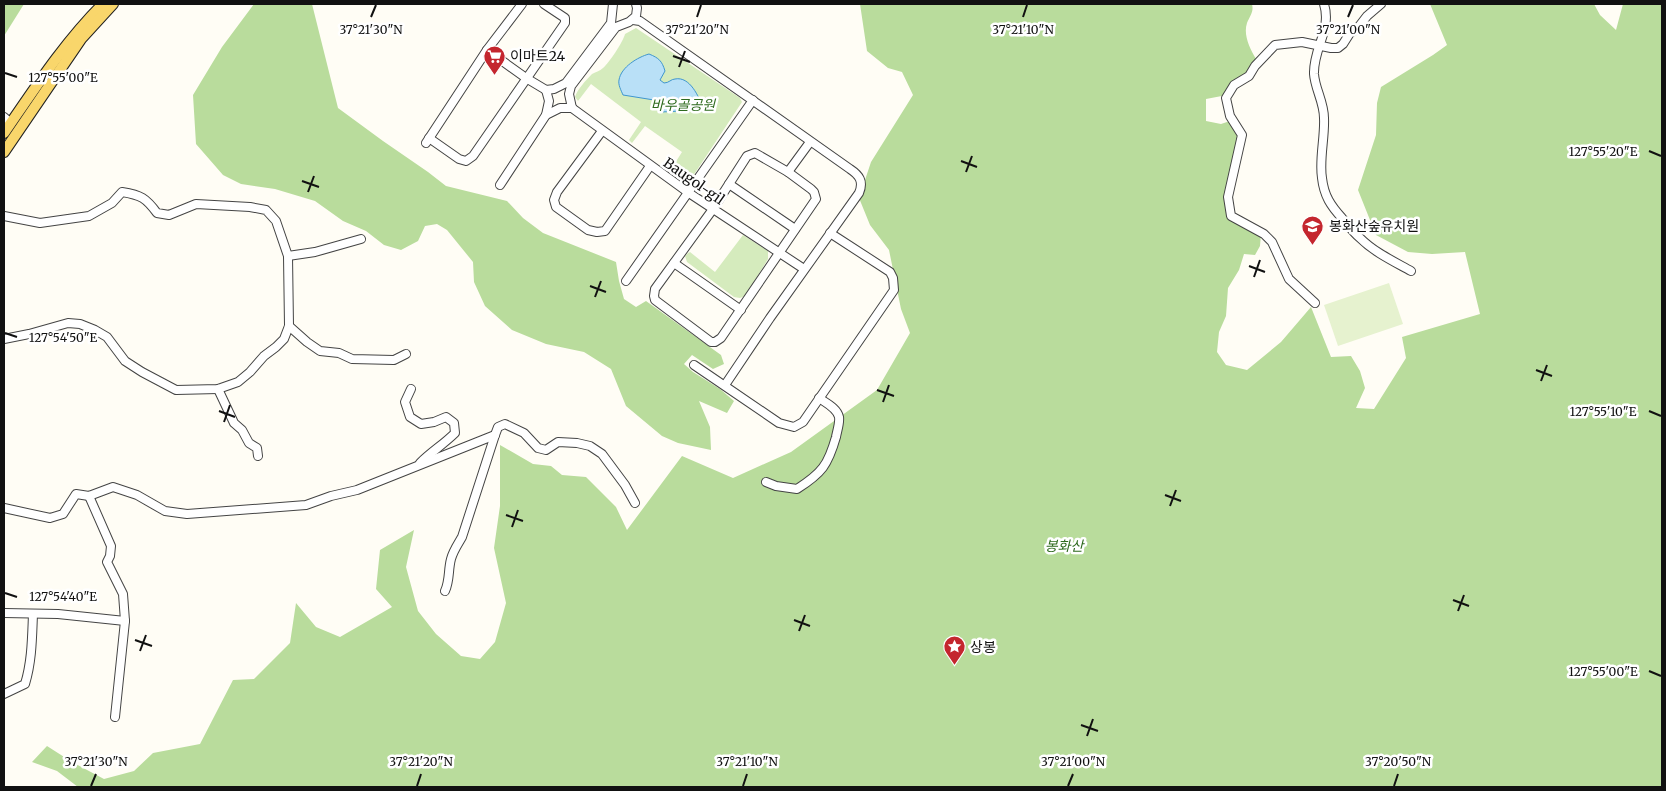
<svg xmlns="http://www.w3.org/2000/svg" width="1666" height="791" font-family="Merriweather,'Noto Sans KR',serif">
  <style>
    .green { fill: #d5ebbd }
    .forest { fill: #b9dc9c }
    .pitch { fill: #e6f2cf }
    .water { fill: #b9e0f7; stroke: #3f96cf }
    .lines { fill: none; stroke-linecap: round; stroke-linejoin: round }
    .minor-casing { stroke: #444; stroke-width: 10 }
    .major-casing { stroke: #222; stroke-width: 12 }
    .minor { stroke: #fff; stroke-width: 8 }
    .major { stroke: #f9d66b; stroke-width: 10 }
    .ticks { fill: none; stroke: #111; stroke-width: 2 }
    .labels { text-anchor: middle; stroke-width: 5; stroke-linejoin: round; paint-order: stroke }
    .poi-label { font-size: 14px; fill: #111; stroke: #fff; text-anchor: start }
    .park-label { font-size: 14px; font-style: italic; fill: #2f6b1f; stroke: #fff }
    .street-label { font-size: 14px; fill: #111; stroke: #fff }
    .ticks-label { font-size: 12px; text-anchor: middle; fill: #111; stroke: #fff; stroke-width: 5; stroke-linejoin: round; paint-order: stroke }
  </style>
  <rect width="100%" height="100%" fill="#fffdf5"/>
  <g class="green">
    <path d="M636,28L740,98L742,102L693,176L688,181H683L670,171L682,152L645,126L632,143L629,140L641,122L591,84L578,101L575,97C577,90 586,80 592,74C595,72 600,71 603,68C609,63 623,42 625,34Z"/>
    <path d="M743,235L768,251V259L745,296L740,298L734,297L687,262L685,256L688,253L690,252L715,272Z"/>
  </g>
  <g class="forest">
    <path d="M4,4H24L4,36Z"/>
    <path d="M254,4H312L338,108L383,141L428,172L446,186L507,201L523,218L543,233L616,262L619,281L624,299L636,307L646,301L721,355L724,364L713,369L692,355L684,364L693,372L720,389L734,401L727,413L699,401L710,427L711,450L678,443L662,436L626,406L611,369L584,352L546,344L512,330L485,306L474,282L473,262L447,230L437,224L425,226L418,241L401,250L384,245L366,231L343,221L315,201L275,189L241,184L223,175L196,144L193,95L222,47Z"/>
    <path d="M860,4H1252C1254,12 1250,16 1247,23C1243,35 1250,49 1256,59L1247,73L1227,95L1206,99V121L1221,124L1233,120L1240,136L1229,182L1230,213L1261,234L1260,246L1255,255L1244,254L1239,270L1228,288L1226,316L1219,332L1217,352L1226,365L1247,370L1281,342L1311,307L1331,357L1351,356L1360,371L1365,388L1356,408L1374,409L1406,358L1402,337L1480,314L1465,252L1432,254L1408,252L1376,235L1358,190L1376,135L1377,103L1381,87L1433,55L1447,45L1430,4H1594L1600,15L1616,30L1623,4H1662V787H78L57,771L32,762L47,746L72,762L104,779L134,771L153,753L200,744L233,680L254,679L290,643L296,603L316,627L340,637L392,607L376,589L380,550L414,530L406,567L418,611L436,634L461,656L480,659L495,642L506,603L494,548L500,506V445L533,464L551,466L562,475L586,477L616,507L627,530L682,456L733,478L791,452L877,390L910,333L901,309L889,250L870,225L859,198L871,162L913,95L902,72L888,68L867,51Z"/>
  </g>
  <path class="pitch" d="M1389,283L1403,324L1338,346L1324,305Z"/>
  <path class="water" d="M649,54C659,58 662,61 665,71L660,80L664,83C669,83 671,79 675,79C690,76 699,97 703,108L701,110L661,112L654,100L623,95C621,90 618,85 619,80C621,67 638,57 649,54Z"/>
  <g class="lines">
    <defs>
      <g id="minor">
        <path d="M1324,4C1332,30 1313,48 1314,74C1315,89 1324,102 1324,118C1325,137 1319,160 1322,178C1324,196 1331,206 1342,218C1348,225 1353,232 1360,238C1374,252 1393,261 1411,271"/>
        <path d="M633,20L640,21L850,169C859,175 864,181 859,193L770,318L725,385"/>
        <path d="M487,50L526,78L546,90"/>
        <path d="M546,90L554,89L566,83L611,23L613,4"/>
        <path d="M572,108L689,193L804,269"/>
        <path d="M572,108L569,94L571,86L616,27L629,22L636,16L637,8L636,4"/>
        <path d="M546,115L560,108H572"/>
        <path d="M4,117L11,123"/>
        <path d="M602,131L557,192L554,200L556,207L588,230L597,232L605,231L650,166"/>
        <path d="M429,138L459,159L466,161L473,156L565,23V18L544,4"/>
        <path d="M426,143L487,50L522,4"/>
        <path d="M755,153L788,172L811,189L814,192L816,199L721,338L715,342H711L655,300L654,296L655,289L713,209L747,156Z"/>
        <path d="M788,172L810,142"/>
        <path d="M729,184L795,229"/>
        <path d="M500,185L546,115L549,101L546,90"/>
        <path d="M4,216L40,223L89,216L112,203L122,192C141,195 146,198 157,213L169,215L196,204L250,207L266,210L276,221L288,256L289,326L284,339L276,347L264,356L250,372L238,382L218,389L176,390L142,372L125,361L107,337L95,330L80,324L68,323L29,334L4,339"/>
        <path d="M288,256L315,252L361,239"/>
        <path d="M674,263L741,310"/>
        <path d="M626,281L753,100"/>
        <path d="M1315,303L1289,279L1272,242L1264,234L1231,216L1228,197L1242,135L1230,116L1226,98L1234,85L1249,76L1255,66L1275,45L1302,42L1331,48H1338L1343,44L1350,33L1357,29L1367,16L1381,4"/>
        <path d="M289,326L307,342L320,351L339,353L352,359L394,360L406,354"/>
        <path d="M694,365L779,423L794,427L803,422L894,290L893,278L890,272L830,233"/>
        <path d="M218,389L234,423L242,430L249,443L257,448L258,456"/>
        <path d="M411,389L405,402L410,417L421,424L434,422L446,417L454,423L455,433C444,444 431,452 420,463"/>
        <path d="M766,482L776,486L797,489C822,473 828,465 836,437C837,431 840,423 839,417C837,408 826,403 819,398"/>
        <path d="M89,496L111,546L110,556L107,562L123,594L125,621L115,717"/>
        <path d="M4,508L50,518L63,514L76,494L89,496L113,487L137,495L165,511L187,514L306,505L331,496L357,490L495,435"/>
        <path d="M445,591C450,580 448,570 451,559C453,551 458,544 462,537L495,435L498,427L505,424L524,433L538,448L546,450L558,442L577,443L590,446L602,454L625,485L635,503"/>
        <path d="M4,613L58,614L125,621"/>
        <path d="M4,694L25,684C32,661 32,638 33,614"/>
      </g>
      <g id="major">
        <path d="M4,133C35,88 64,43 103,4"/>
        <path d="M4,152L81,39L113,4"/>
      </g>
    </defs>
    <use href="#minor" class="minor-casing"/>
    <use href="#major" class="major-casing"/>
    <use href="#minor" class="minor"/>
    <use href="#major" class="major"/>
  </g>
  <path class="ticks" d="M371,17L376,5M697,17L701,5M1023,17L1027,5M1348,17L1353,5M673,56L690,62M679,67L685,51M5,73L17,77M1649,151L1661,156M961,161L977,167M966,172L972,156M302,181L319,187M308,192L314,176M1249,266L1265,272M1254,277L1260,260M590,286L606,292M595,297L601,281M5,333L17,337M1536,370L1552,376M1541,381L1547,365M877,390L894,396M883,402L889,385M219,411L235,417M1649,411L1661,416M224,422L230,405M1165,495L1181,501M1170,506L1176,490M506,515L523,521M512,527L518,510M5,593L17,597M1453,600L1469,606M1458,611L1464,595M794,620L810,626M799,631L805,615M135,640L152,646M140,651L146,635M1649,671L1661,676M1081,725L1098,731M1087,736L1093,719M91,786L96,774M417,786L421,774M743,786L747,774M1068,786L1073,774M1394,786L1398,774"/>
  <defs>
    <symbol id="supermarket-pin" viewBox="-11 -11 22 30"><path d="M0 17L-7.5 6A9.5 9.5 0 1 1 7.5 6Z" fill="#c4262e" stroke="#fff"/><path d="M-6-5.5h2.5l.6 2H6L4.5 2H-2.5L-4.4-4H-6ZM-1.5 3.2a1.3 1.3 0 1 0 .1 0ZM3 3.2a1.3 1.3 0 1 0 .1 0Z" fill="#fff"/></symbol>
    <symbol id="school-pin" viewBox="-11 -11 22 30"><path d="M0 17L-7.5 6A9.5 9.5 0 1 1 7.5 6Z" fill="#c4262e" stroke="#fff"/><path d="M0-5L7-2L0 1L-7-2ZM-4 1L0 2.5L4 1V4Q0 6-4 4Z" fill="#fff"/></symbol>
    <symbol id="sight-pin" viewBox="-11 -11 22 30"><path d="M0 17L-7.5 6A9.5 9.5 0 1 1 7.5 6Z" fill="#c4262e" stroke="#fff"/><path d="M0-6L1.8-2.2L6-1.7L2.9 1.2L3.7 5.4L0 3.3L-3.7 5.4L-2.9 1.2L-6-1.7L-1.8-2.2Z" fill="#fff"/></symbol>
  </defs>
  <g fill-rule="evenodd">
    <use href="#supermarket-pin" x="482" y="44" width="25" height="34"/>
    <use href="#school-pin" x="1300" y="214" width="25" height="34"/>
    <use href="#sight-pin" x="942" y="634" width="25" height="34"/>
  </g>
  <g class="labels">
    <g class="poi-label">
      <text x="510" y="61">이마트24</text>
      <text x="1329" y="231">봉화산숲유치원</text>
      <text x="970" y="652">상봉</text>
    </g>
    <g class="park-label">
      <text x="683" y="110">바우골공원</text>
      <text x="1064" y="551">봉화산</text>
    </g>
    <g class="street-label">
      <text transform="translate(694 181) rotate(35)" y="5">Baugol-gil</text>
    </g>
  </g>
  <g class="ticks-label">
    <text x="371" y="34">37°21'30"N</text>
    <text x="697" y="34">37°21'20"N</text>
    <text x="1023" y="34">37°21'10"N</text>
    <text x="1348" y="34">37°21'00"N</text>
    <text x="63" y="82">127°55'00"E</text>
    <text x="1603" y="156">127°55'20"E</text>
    <text x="63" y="342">127°54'50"E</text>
    <text x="1603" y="416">127°55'10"E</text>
    <text x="63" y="601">127°54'40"E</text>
    <text x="1603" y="676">127°55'00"E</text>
    <text x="96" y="766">37°21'30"N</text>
    <text x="421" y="766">37°21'20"N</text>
    <text x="747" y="766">37°21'10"N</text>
    <text x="1073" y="766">37°21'00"N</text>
    <text x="1398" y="766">37°20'50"N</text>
  </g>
  <rect width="1666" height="791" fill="none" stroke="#111111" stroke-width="10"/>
</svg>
